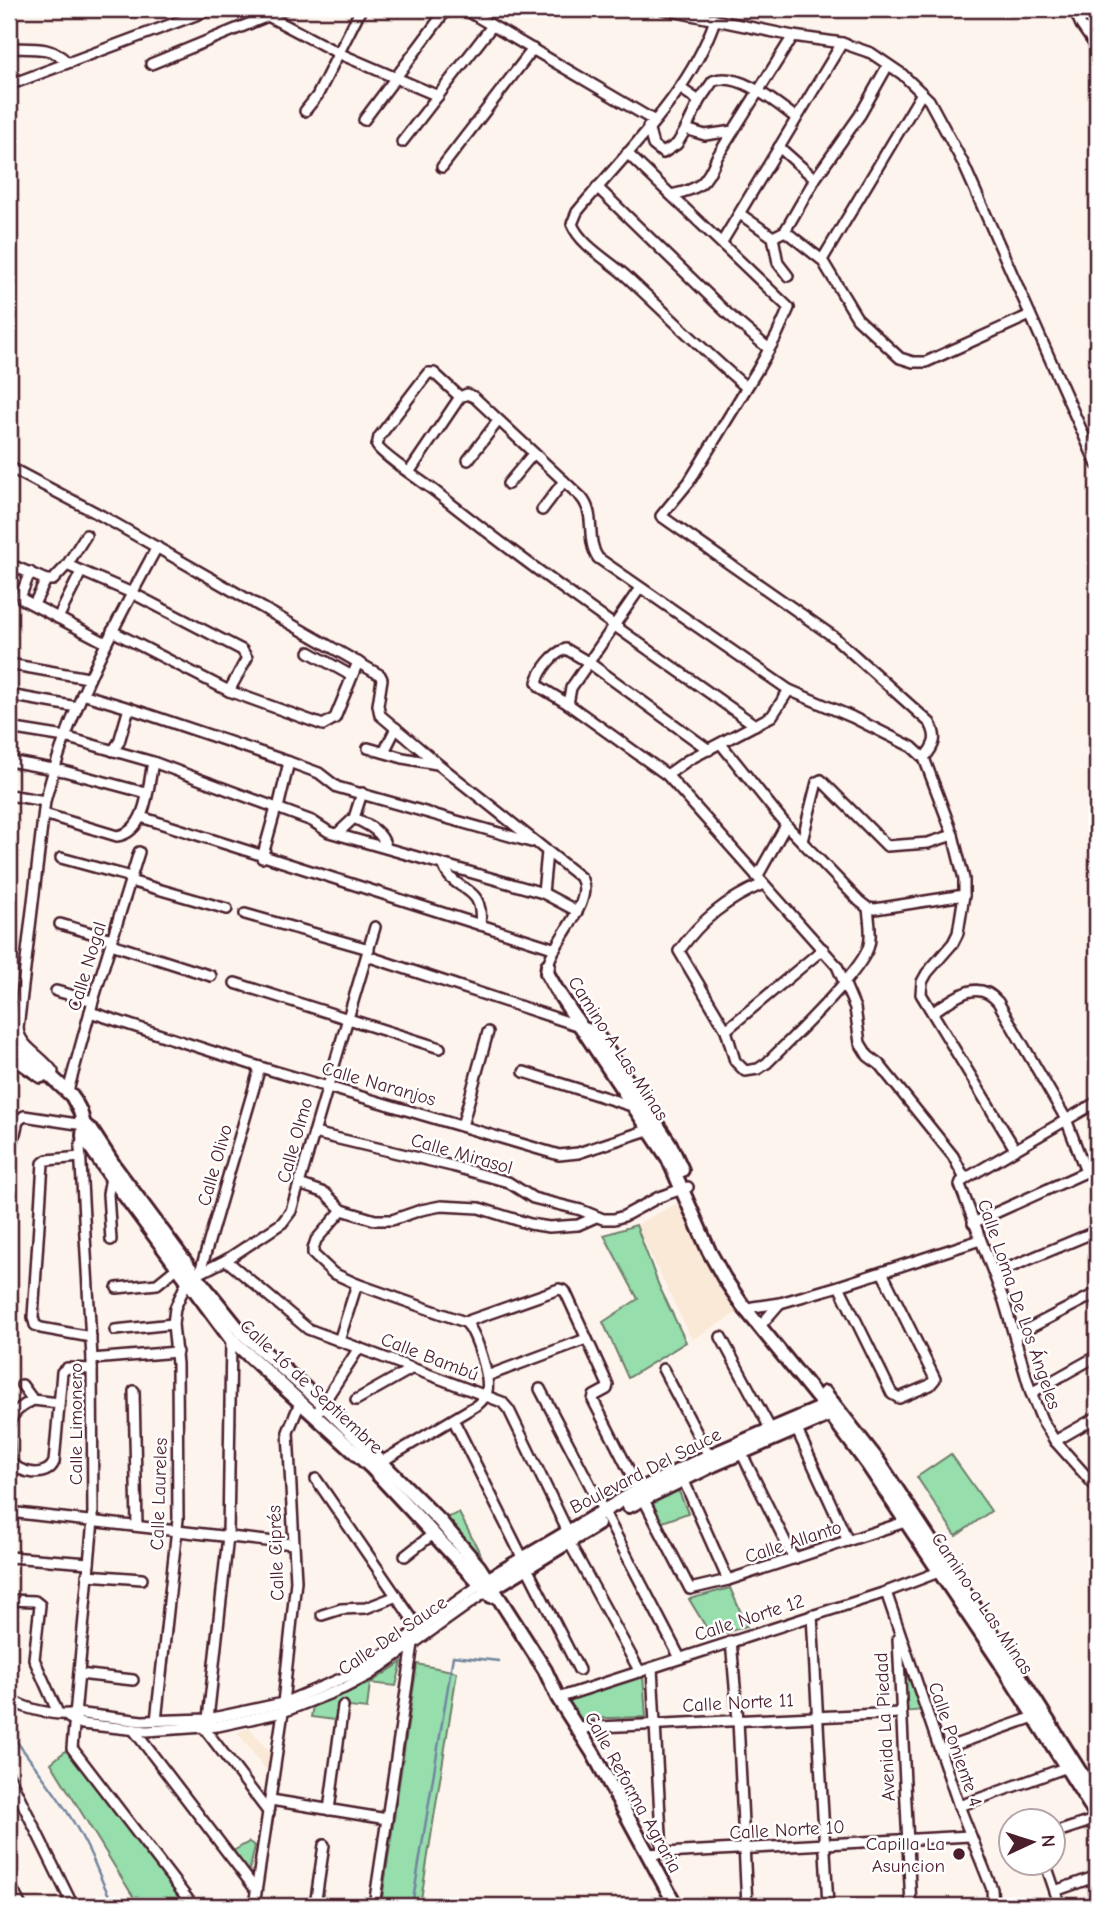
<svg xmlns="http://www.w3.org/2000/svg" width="1106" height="1915" font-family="'Comic Neue',sans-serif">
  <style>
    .built { fill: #fbe9d7 }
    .green { fill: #96deac; stroke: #707e6c; stroke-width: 2 }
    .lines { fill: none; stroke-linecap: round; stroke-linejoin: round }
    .stream { stroke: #7286a0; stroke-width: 2.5 }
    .street-casing { stroke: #4a1f2b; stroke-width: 14 }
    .secondary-casing { stroke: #4a1f2b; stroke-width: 18 }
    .street { stroke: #fff; stroke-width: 9 }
    .secondary { stroke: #fff; stroke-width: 12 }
    .poi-dot { fill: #4a1f2b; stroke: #fff; stroke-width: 2.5 }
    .labels { text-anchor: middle; stroke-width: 5; stroke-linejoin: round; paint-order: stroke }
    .street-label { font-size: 19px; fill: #4a1f2b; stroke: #fff }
    .poi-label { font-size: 19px; fill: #4a1f2b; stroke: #fff; text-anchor: end }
  </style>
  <rect width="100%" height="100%" fill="#fdf5ed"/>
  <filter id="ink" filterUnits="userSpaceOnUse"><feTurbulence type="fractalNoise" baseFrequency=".0143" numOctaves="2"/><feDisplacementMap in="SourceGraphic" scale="14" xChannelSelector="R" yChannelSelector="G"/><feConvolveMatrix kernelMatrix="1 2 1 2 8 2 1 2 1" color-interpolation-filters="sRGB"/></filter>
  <g filter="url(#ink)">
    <g class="built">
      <path d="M677,1203L742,1310L692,1340L636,1225Z"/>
      <path d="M250,1728L271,1754L269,1767L265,1769L237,1732Z"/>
    </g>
    <g class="green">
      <path d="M636,1225L659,1286L686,1342L628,1378L603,1322L638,1299L604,1235Z"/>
      <path d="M951,1454L991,1511L956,1536L917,1477Z"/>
      <path d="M677,1487L688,1513L660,1523L646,1498Z"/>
      <path d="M459,1513L482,1557L443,1519Z"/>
      <path d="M730,1588L747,1626L712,1637L689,1599Z"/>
      <path d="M900,1661L924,1710L904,1712Z"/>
      <path d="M402,1662L396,1686L370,1683L367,1709L340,1706L334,1720L311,1717L313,1706L370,1683Z"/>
      <path d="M417,1664L457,1672L420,1906H381Z"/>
      <path d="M643,1675L646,1717L575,1719L566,1698Z"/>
      <path d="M70,1747L140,1847L186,1906H139L51,1763Z"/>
      <path d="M249,1842L255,1846L248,1877L228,1854Z"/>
    </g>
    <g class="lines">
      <g class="stream">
        <path d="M9,1731C35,1767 65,1803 85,1843C97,1865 101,1884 115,1906"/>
        <path d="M412,1906L453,1656L499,1661"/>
      </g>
      <defs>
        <g id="street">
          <path d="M90,9L134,11"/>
          <path d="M464,9L653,120"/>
          <path d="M662,9L793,36L842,43L871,53L902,74L929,100L963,163L1097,465"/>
          <path d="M1074,9L1081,25L1097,48"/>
          <path d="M268,16L338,53L438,96"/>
          <path d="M715,20C689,95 626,152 577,212L572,224C581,246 610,261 627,277C667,314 705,352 746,387"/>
          <path d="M9,48C31,49 51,45 67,62"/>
          <path d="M151,64L285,9"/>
          <path d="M9,85L212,9"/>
          <path d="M680,88L699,101L713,81C739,71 776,103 795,117"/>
          <path d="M305,111L317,96L361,9"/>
          <path d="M364,120L447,9"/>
          <path d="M648,127L653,145L663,153L677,144L686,129L705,135L733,131"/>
          <path d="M686,129L699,101"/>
          <path d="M402,142L492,26"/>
          <path d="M779,147L815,179L860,115L888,65"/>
          <path d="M627,153L789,308L776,337L758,369L689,482L661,516L834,637L930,723C938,738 935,745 924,758"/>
          <path d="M442,167L533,49"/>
          <path d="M597,187L728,314L769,349"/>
          <path d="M671,195C700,189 706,184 717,157L793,36"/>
          <path d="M740,214L773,237L778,263L788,276"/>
          <path d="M785,231L822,260L857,318L900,358L913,362H926L1030,315"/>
          <path d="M773,237L785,231L815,179"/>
          <path d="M722,242L842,43"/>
          <path d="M822,260L922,93"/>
          <path d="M468,460L498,421"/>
          <path d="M9,467L102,516L380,675L382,679L378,705L380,715L438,764L581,878C595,902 554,939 548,965"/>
          <path d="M410,471L460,397"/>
          <path d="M508,484L533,454"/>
          <path d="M542,510L564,481"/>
          <path d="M9,564L46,580H53L67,565L86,535"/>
          <path d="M67,565L132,593L242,650L247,658L229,691"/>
          <path d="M30,572L21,595L22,599L106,643"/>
          <path d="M640,588L571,688L568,704L667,775L837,966L855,1008L860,1043L868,1056L879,1064L953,1156L965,1179"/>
          <path d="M34,604L46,580"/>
          <path d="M58,618L81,572"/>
          <path d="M112,631L229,691L323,725L335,718L358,662"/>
          <path d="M309,652L352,676"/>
          <path d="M9,664L88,678"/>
          <path d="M82,694L129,708L289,762L319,773L337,787L531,842"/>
          <path d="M9,695L77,707"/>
          <path d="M568,704L540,687L537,682C541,669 553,653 566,649L588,662L709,750"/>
          <path d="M755,725C647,649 539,574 436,492C423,482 383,456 377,446L379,437L428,373H434L460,397L467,394L474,397L581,497C597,515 585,539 598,558L789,690L852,717L912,747L924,758L953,835L964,879V895L958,933L953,943L927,973L922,982L921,994L1015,1149"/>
          <path d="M9,728L65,737L153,762L312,821L329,832L543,893L577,911"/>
          <path d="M721,744L786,825L859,901L868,908L875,909L964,895"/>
          <path d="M368,748L403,758L437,764"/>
          <path d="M113,751L119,742L129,708"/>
          <path d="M384,752L396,728"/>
          <path d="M9,761L64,771L146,793"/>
          <path d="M667,775L688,760L772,716L789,690"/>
          <path d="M362,793L354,818C368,825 382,831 386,847"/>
          <path d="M9,795L45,801"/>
          <path d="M278,808L289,762"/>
          <path d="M44,814L117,836C147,832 148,786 153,762"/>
          <path d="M141,817L553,948"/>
          <path d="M338,833L354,818"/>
          <path d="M802,841L817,782L821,780L887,846L928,843L953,835"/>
          <path d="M61,858L131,877"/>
          <path d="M262,858L276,808"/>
          <path d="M444,866C453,894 485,882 480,925"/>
          <path d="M757,877L786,825"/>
          <path d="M130,881L227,909"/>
          <path d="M763,884C727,899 702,919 679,951L726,1030L735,1061L745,1071L758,1069L767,1063C788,1042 864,970 869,945C872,934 869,919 868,908"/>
          <path d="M543,893L547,852"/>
          <path d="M245,914L369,949"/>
          <path d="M60,924L112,939"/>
          <path d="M111,944L211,976"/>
          <path d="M367,956L595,1031"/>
          <path d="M235,983L440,1048"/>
          <path d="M56,991L93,1001"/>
          <path d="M90,1012L260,1067L559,1155L578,1153L654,1128"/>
          <path d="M933,1012C955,998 977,977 998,1002L1066,1119L1086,1172"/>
          <path d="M726,1030L823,949"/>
          <path d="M53,1072C43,1056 19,1047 18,1028L45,801C69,709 112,630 157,547"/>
          <path d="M524,1072L635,1107"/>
          <path d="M68,1091L93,1001L139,852"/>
          <path d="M1097,1102L970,1176L961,1182L960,1185L1004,1301L1031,1393L1042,1420L1055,1441L1097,1488"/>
          <path d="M462,1126L488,1032"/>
          <path d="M314,1133L452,1166L508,1182L533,1198L581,1210L603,1219H614L624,1216L659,1197L688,1187"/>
          <path d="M83,1136L80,1147L92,1359L93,1520L72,1748L193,1906"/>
          <path d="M81,1157L47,1160L43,1163L33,1317L35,1325L41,1328L91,1337"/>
          <path d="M9,1158L18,1121L24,1116L84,1125"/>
          <path d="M299,1184L325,1193L342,1210L375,1220H392L421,1210L441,1206L479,1208L530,1224L549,1227L578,1225L596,1217"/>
          <path d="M342,1210L316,1240L313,1249V1254L333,1273L357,1284L465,1322L559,1289L565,1291L608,1385L607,1389L594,1396L593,1400L639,1490"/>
          <path d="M973,1223L1097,1167"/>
          <path d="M111,1240L108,1194L111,1177"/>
          <path d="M226,1260L308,1329L502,1402L509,1410L568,1532"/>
          <path d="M200,1272L260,1067"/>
          <path d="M994,1274L1097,1231"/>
          <path d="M839,1286L892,1394L899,1398L930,1385L935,1379L882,1272"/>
          <path d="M117,1288L157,1284L178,1267"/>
          <path d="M746,1310L753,1307L780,1303L839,1286L980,1240"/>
          <path d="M760,1326L780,1303"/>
          <path d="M115,1330L173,1324"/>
          <path d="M1016,1335L1097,1293"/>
          <path d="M721,1337L771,1430"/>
          <path d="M339,1341L357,1284"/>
          <path d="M92,1359L177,1352"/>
          <path d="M663,1369L709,1456"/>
          <path d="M487,1376L586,1339"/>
          <path d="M22,1385L33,1400L59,1403"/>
          <path d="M540,1389L680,1658"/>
          <path d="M134,1391L137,1526"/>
          <path d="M1031,1393L1097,1356"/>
          <path d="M33,1400C2,1416 8,1429 10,1461C19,1474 47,1479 54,1462L62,1372L67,1368L92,1369"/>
          <path d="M356,1400L411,1369"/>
          <path d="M315,1416L359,1348"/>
          <path d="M456,1425L523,1559"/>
          <path d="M797,1430L848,1541"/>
          <path d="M1055,1441L1097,1417"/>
          <path d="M741,1452L794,1559"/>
          <path d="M381,1462L477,1405C482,1401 486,1397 487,1391C490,1377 476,1331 465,1322"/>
          <path d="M316,1479L419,1629"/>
          <path d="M683,1479L728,1580"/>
          <path d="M643,1498L690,1589L728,1580L905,1522"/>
          <path d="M9,1512L293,1544"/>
          <path d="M569,1542L640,1672"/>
          <path d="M405,1556L433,1534"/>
          <path d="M9,1557L89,1563"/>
          <path d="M527,1568L579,1670"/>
          <path d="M87,1575L142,1579"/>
          <path d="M886,1592L959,1806L992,1889L993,1906"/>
          <path d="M9,1600L35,1601L40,1605L34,1659L58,1713"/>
          <path d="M322,1615L341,1609L366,1608L397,1596"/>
          <path d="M812,1615L828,1906"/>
          <path d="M898,1639L911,1906"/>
          <path d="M731,1641L738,1720L747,1906"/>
          <path d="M652,1668L662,1853"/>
          <path d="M79,1674L133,1680"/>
          <path d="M9,1697C19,1709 60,1717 75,1713L142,1721L208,1719L283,1703L362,1670L481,1584"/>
          <path d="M558,1698L886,1592L944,1570"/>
          <path d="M283,1703L296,1581L288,1432L300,1403"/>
          <path d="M69,1718L82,1724L147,1731L218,1726L283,1712L344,1688L369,1675L487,1591"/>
          <path d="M208,1719L228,1536L231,1339"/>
          <path d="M156,1721L178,1519L177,1364L173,1324L175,1308L188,1279L226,1260L282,1223L291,1211L375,927"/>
          <path d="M9,1726L14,1703"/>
          <path d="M204,1728L269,1813"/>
          <path d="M577,1728L900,1713"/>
          <path d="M133,1729L256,1890"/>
          <path d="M940,1750L1034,1717"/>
          <path d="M9,1776L73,1906"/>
          <path d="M271,1800L387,1819"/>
          <path d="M959,1806L1070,1766"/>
          <path d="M329,1810L343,1706"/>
          <path d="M1054,1833L1097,1819"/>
          <path d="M647,1854L970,1836"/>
          <path d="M1045,1862L1060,1906"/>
          <path d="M9,1883L21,1906"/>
          <path d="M1055,1891L1097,1876"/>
          <path d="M254,1906L283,1712"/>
          <path d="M315,1906L324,1845"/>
          <path d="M374,1906L413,1644"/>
        </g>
        <g id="secondary">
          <path d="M548,965L547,973L556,989L668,1158L709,1251L724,1278L743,1306L825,1407L868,1465L1000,1662L1097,1816"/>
          <path d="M9,1034L18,1046L72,1096L80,1111L84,1125L83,1136L111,1177L231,1339L371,1467L491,1596"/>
          <path d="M599,1038L670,1144L682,1170"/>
          <path d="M9,1049L18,1060L41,1076"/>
          <path d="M84,1125L91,1130L115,1167L195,1275L240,1331L323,1404L440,1521L479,1567L545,1670L558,1698L593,1753L676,1906"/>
          <path d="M825,1393L878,1461L1017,1672L1097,1799"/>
          <path d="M629,1506L713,1465L838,1411"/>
          <path d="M482,1583L639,1490L709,1456L833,1403"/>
          <path d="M488,1591L598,1524"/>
        </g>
      </defs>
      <use href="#street" class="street-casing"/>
      <use href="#secondary" class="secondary-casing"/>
      <use href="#street" class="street"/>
      <use href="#secondary" class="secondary"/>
    </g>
  </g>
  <circle class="poi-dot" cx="959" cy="1854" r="7"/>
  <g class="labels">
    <g class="street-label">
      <text transform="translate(86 966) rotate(-73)" y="7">Calle Nogal</text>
      <text transform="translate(619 1048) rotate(57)" y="7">Camino A Las Minas</text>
      <text transform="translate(379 1083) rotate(16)" y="7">Calle Naranjos</text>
      <text transform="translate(294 1140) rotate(-74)" y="7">Calle Olmo</text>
      <text transform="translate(462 1153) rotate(16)" y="7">Calle Mirasol</text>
      <text transform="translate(214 1165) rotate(-74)" y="7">Calle Olivo</text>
      <text transform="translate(1020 1304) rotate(71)" y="7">Calle Loma De Los Ángeles</text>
      <text transform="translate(430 1356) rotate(21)" y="7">Calle Bambú</text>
      <text transform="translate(312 1386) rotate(43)" y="7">Calle 16 de Septiembre</text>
      <text transform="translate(75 1424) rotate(-90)" y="7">Calle Limonero</text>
      <text transform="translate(645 1470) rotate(-27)" y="7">Boulevard Del Sauce</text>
      <text transform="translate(158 1494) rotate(-88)" y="7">Calle Laureles</text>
      <text transform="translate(793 1541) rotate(-18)" y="7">Calle Allanto</text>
      <text transform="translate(275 1553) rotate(-92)" y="7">Calle Ciprés</text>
      <text transform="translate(983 1603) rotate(56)" y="7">Camino a Las Minas</text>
      <text transform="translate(749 1617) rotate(-18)" y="7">Calle Norte 12</text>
      <text transform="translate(392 1635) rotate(-34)" y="7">Calle Del Sauce</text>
      <text transform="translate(738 1702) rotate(-3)" y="7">Calle Norte 11</text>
      <text transform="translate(884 1727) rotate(-93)" y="7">Avenida La Piedad</text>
      <text transform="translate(956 1744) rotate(71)" y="7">Calle Poniente 4</text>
      <text transform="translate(634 1792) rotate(61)" y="7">Calle Reforma Agraria</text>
      <text transform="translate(787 1829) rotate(-3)" y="7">Calle Norte 10</text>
    </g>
    <g class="poi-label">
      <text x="945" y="1850">Capilla La<tspan x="945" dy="22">Asuncion</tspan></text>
    </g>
  </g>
  <rect width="1106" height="1915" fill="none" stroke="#fff" stroke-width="35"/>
  <rect x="18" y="18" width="1071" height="1880" fill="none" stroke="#4a1f2b" stroke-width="2.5" filter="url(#ink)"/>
  <g transform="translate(1032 1842) rotate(86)"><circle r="33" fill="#ffffff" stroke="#b7a5aa" stroke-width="2"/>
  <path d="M0-5L12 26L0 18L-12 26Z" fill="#4a1f2b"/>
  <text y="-10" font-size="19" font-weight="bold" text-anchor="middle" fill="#4a1f2b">N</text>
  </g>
</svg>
